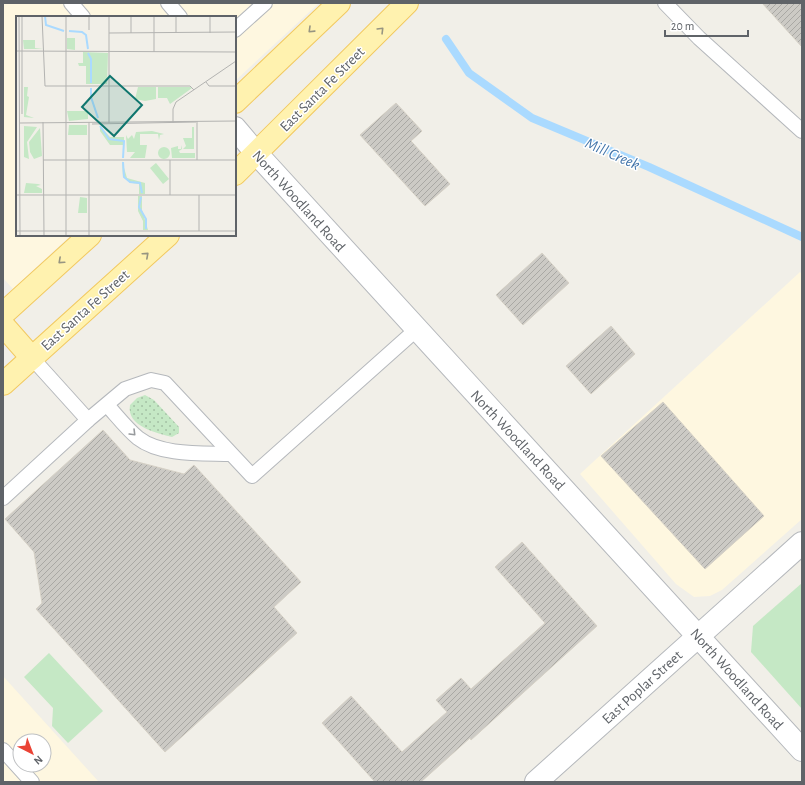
<svg xmlns="http://www.w3.org/2000/svg" width="805" height="785" font-family="'Alegreya Sans',sans-serif">
  <style>
    .commercial { fill: #fef7e0; fill-rule: evenodd }
    .grass { fill: url(#grass-dots) }
    .park { fill: #c5e8c5 }
    .lines { fill: none; stroke-linecap: round; stroke-linejoin: round }
    .stream { stroke: #aadaff; stroke-width: 8 }
    .building { fill: url(#building-hatch); stroke: #d6d1c6 }
    .lane-casing { stroke: #b5b8bc; stroke-width: 16 }
    .street-casing { stroke: #b5b8bc; stroke-width: 24 }
    .primary-casing { stroke: #f2c960; stroke-width: 24 }
    .lane { stroke: #fff; stroke-width: 14 }
    .street { stroke: #fff; stroke-width: 22 }
    .primary { stroke: #fff2af; stroke-width: 22 }
    .oneway { stroke: #979581 }
    .oneway2 { stroke: #979a9d }
    .labels { text-anchor: middle; stroke-width: 3; stroke-linejoin: round; paint-order: stroke }
    .street-label { font-size: 15px; fill: #5f6368; stroke: #fff }
    .water-label { font-size: 16px; font-style: italic; fill: #4174aa; stroke: #fff }
    .inset-river { fill: none; stroke: #aadaff; stroke-width: 2 }
    .inset-road { fill: none; stroke: #b3b3b1; stroke-width: 1 }
    .view { fill: #0f766e; fill-opacity: 0.15; stroke: #0f766e; stroke-width: 2 }
    .inset-edge { fill: none; stroke: #5f6368; stroke-width: 2 }
  </style>
  <defs>
    <pattern id="grass-dots" width="8" height="8" patternUnits="userSpaceOnUse"><rect width="8" height="8" fill="#c5e8c5"/><path d="M2 2h.1M6 6h.1" fill="none" stroke="#a3c0a4" stroke-width="1.8" stroke-linecap="round"/></pattern>
    <pattern id="building-hatch" width="6" height="6" patternUnits="userSpaceOnUse"><rect width="6" height="6" fill="#cccac5"/><path d="M-1 1l2-2M0 6l6-6M5 7l2-2" fill="none" stroke="#a9a8a4"/></pattern>
  </defs>
  <rect width="100%" height="100%" fill="#f1efe8"/>
  <g class="commercial">
    <path d="M3,3H319L235,81V17H17V235H71L13,289L3,278Z"/>
    <path d="M800,272L802,274V519L722,590L710,596L694,597L676,584L580,474Z"/>
    <path d="M3,676L99,782H3ZM20,741H44V765H20Z"/>
  </g>
  <path class="grass" d="M145,395L154,400L179,427V433L172,437C158,433 126,427 130,405L137,398Z"/>
  <g class="park">
    <path d="M802,583V709L751,652L753,626Z"/>
    <path d="M49,653L103,711L68,743L52,726L53,708L24,677Z"/>
  </g>
  <g class="lines">
    <path class="stream" d="M446,39L469,73L532,118L649,167L802,237"/>
  </g>
  <g class="building">
    <path d="M762,3H802V47Z"/>
    <path d="M396,103L422,131L411,141L450,184L425,206L360,135Z"/>
    <path d="M542,253L569,283L523,325L496,295Z"/>
    <path d="M611,326L635,354L591,394L566,366Z"/>
    <path d="M663,402L764,516L705,569L601,456Z"/>
    <path d="M103,430L130,460L184,474L194,465L301,582L274,607L297,633L165,752L36,609L42,603L34,552L5,519Z"/>
    <path d="M522,542L597,626L471,740L470,738L421,782H375L322,723L351,696L402,752L447,712L436,700L461,678L471,689L545,623L495,567Z"/>
  </g>
  <g class="lines">
    <defs>
      <g id="lane">
        <path d="M71,3L83,17"/>
        <path d="M168,3L180,17"/>
        <path d="M665,3L699,38L802,131"/>
        <path d="M235,30L265,3"/>
        <path d="M32,358L88,420L125,389L151,380L165,383L252,476L417,329"/>
        <path d="M107,405C117,416 127,429 138,438C161,456 203,453 230,454"/>
        <path d="M3,498L88,420"/>
        <path d="M3,750L32,782"/>
      </g>
      <g id="street">
        <path d="M235,128L257,154L802,750"/>
        <path d="M536,782L802,543"/>
      </g>
      <g id="primary">
        <path d="M235,102L339,3"/>
        <path d="M235,174L407,3"/>
        <path d="M3,314L90,235"/>
        <path d="M3,325L32,358"/>
        <path d="M3,384L168,235"/>
      </g>
    </defs>
    <use href="#lane" class="lane-casing"/>
    <use href="#street" class="street-casing"/>
    <use href="#primary" class="primary-casing"/>
    <use href="#lane" class="lane"/>
    <use href="#street" class="street"/>
    <use href="#primary" class="primary"/>
  </g>
  <defs><path id="oneway-chevron" d="M-2-3.5L2.5 0L-2 3.5" fill="none" stroke-width="1.6" stroke-linecap="round" stroke-linejoin="round"/></defs>
  <g class="oneway">
    <use href="#oneway-chevron" transform="translate(311 30) rotate(136)"/>
    <use href="#oneway-chevron" transform="translate(381 30) rotate(-45)"/>
    <use href="#oneway-chevron" transform="translate(146 255) rotate(-42)"/>
    <use href="#oneway-chevron" transform="translate(61 261) rotate(138)"/>
  </g>
  <use class="oneway2" href="#oneway-chevron" transform="translate(133 433) rotate(45)"/>
  <g class="labels">
    <g class="street-label">
      <text transform="translate(322 89) rotate(-45)" y="5">East Santa Fe Street</text>
      <text transform="translate(299 201) rotate(48)" y="5">North Woodland Road</text>
      <text transform="translate(85 310) rotate(-42)" y="5">East Santa Fe Street</text>
      <text transform="translate(518 440) rotate(47)" y="5">North Woodland Road</text>
      <text transform="translate(737 679) rotate(48)" y="5">North Woodland Road</text>
      <text transform="translate(642 687) rotate(-42)" y="5">East Poplar Street</text>
    </g>
    <g class="water-label">
      <text transform="translate(613 153) rotate(24)" y="6">Mill Creek</text>
    </g>
  </g>
  <g transform="translate(16 16)">
    <rect width="220" height="220" fill="#f1efe8"/>
    <path d="M7,24H19V32L27,33H8ZM8,71H12L11,80L13,81L10,99L18,102L8,101ZM122,71H140V83L129,85L119,83ZM142,71H174L176,72L154,88L151,82H142ZM8,110L21,111L11,126L13,143L8,141ZM176,111H178V133H167L170,130L167,122H176ZM24,112L26,140L18,143L14,136L13,126ZM136,115L148,118L144,119L143,124L142,118H124V129H131L129,142H114L119,136H111L110,119L112,123L116,119L118,123L120,116ZM166,129V133L163,135L164,137H179V142H156L155,132L162,130V133H165ZM142 137a6 6 0 1 1 12 0a6 6 0 1 1-12 0ZM106,145L111,162L129,167V178H123V168L116,167L107,161ZM10,167L22,168L25,169L20,170L26,173V177H8ZM122,180H126V194L132,214H127V205L122,195ZM64,181L71,182V197H62Z" fill="#c5e8c5"/>
    <path d="M84,110L94,121H108V129H94L84,115Z" fill="#c5e8c5"/>
    <path d="M51,22H59V34L51,33ZM67,36L92,37L91,68H70V50H63L62,47H67ZM51,95H72V103L53,105ZM53,109H71V119H52ZM140,147L153,163L147,168L134,152Z" fill="#c5e8c5"/>
    <path class="inset-river" d="M29,0L30,9L48,15M53,15L66,16L70,19L72,33M72,37L75,43V67M75,72V81L82,102M84,110L93,123L108,125L107,142M107,146L108,161L114,166L124,167L126,177M125,181L123,191L130,203V213"/>
    <path class="inset-road" d="M3,0L4,220M6,0V98M26,0L29,70H174L178,74M73,0V14M115,0V17M138,0V36M160,0V17M194,0V17M93,17L220,16M0,35L220,36M190,66L193,70H220M181,105V144M27,106L28,220M4,107L220,105M93,107V0M157,107V93L160,86L220,45M76,108L180,106M27,144H220M154,144V179M0,179H220M0,215H220M183,215V179M50,220V0M73,220V106"/>
    <path class="view" d="M94,60L126,89L98,120L66,91Z"/>
    <rect width="220" height="220" class="inset-edge"/>
  </g>
  <rect width="805" height="785" fill="none" stroke="#5f6368" stroke-width="8"/>
  <g transform="translate(32 753) rotate(138)"><circle r="19" fill="#ffffff" stroke="#bfc1c3"/>
  <path d="M0-3L7 15L0 10L-7 15Z" fill="#ea4335"/>
  <text y="-6" font-size="11" font-weight="bold" text-anchor="middle" fill="#5f6368">N</text>
  </g>
  <path d="M665 30v6h83v-6" fill="none" stroke="#5f6368" stroke-width="2"/>
  <text x="671" y="30" font-size="12" fill="#5f6368" stroke="#ffffff" stroke-width="3" paint-order="stroke">20 m</text>
</svg>
